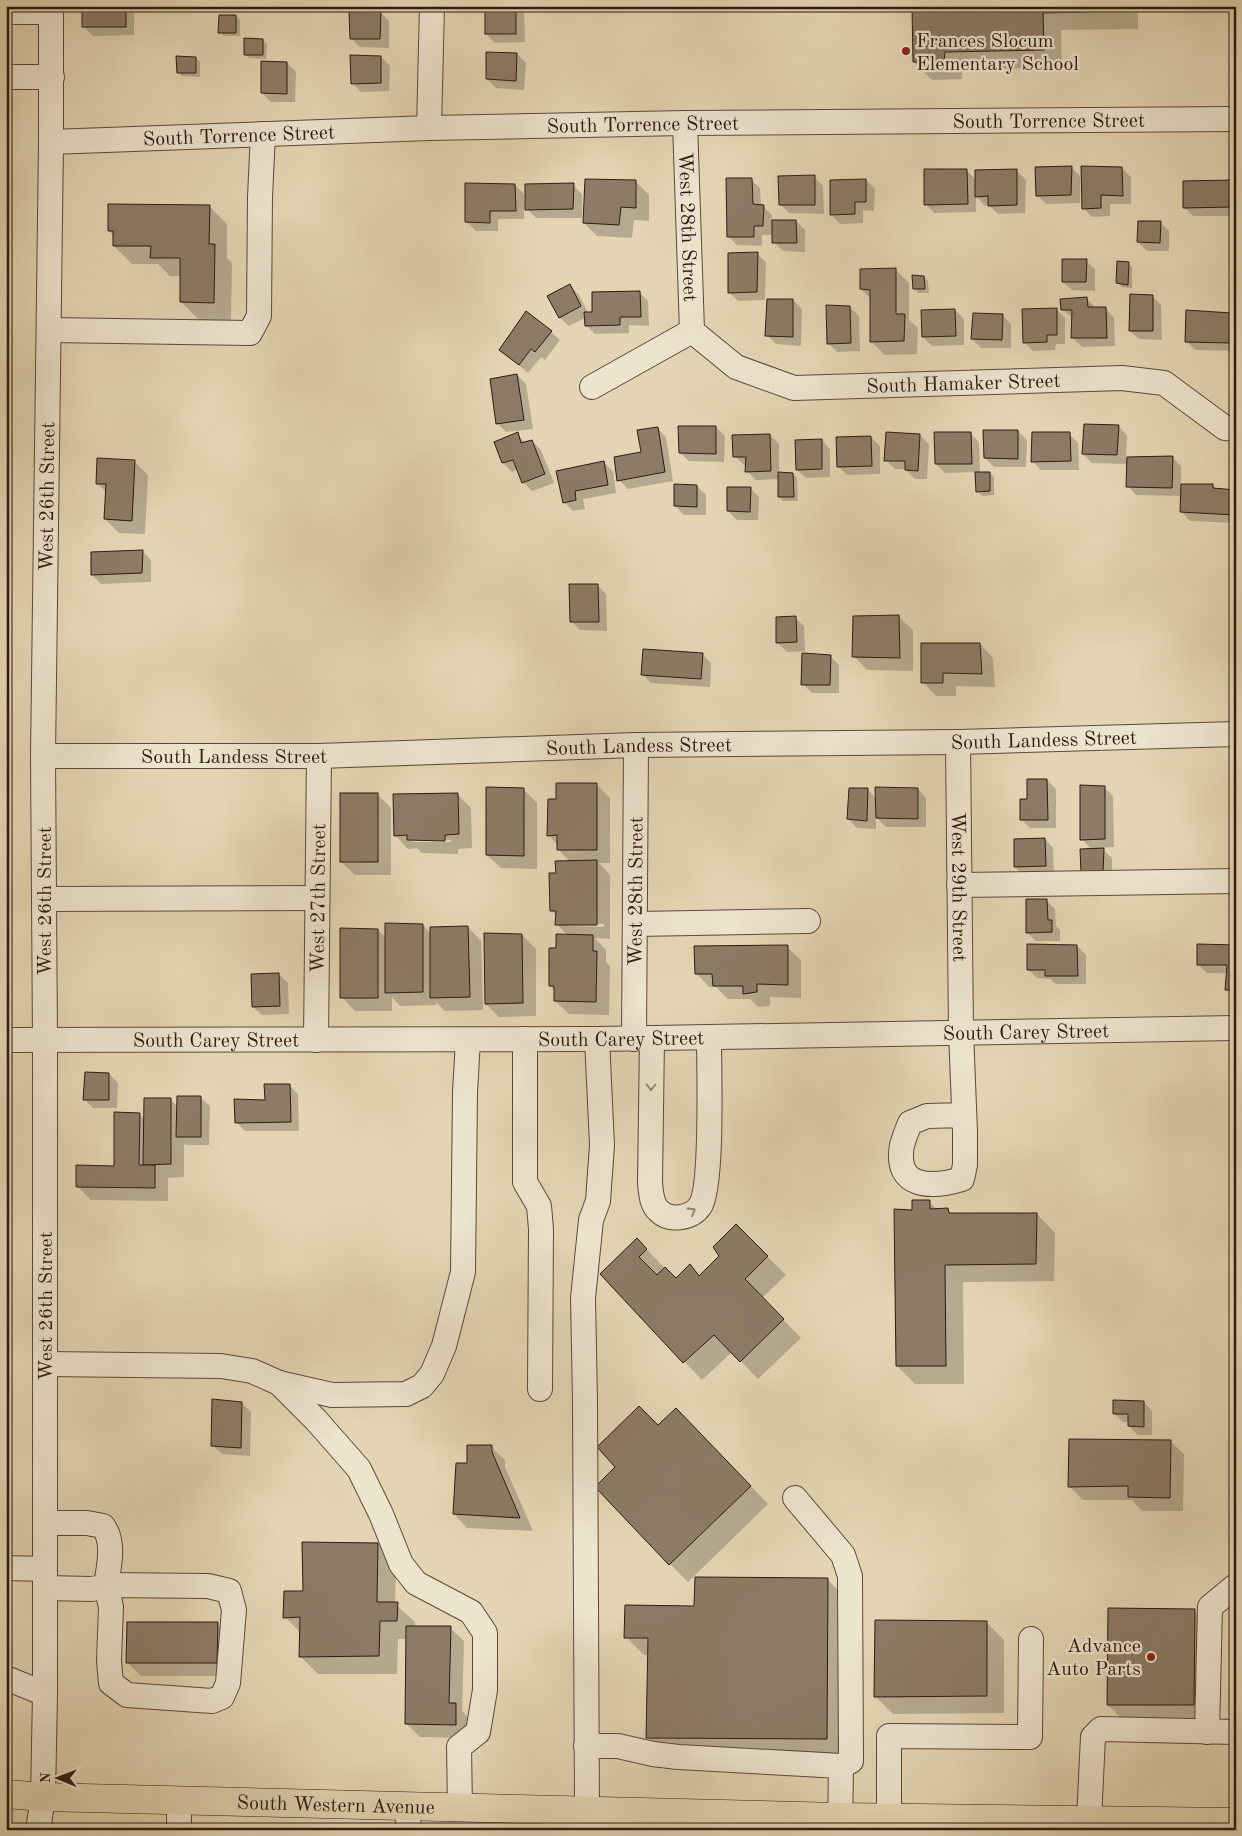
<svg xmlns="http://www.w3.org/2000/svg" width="1242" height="1836" font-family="'Old Standard TT',serif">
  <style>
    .shadow { fill: #0003; fill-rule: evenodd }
    .building { fill: #8c7b65; stroke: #2d1a10 }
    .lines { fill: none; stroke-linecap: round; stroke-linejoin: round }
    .minor-casing { stroke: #5a4939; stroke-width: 26 }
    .highway-casing { stroke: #2d1a10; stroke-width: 29 }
    .minor { stroke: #ede4ce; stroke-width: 24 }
    .highway { stroke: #e3d5b4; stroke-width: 28 }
    .oneway { stroke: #978978 }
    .poi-dot { fill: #8f2418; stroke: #ede4ce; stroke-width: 2 }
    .labels { text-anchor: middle; stroke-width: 4.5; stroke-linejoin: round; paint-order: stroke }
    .poi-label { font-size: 20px; fill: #2d1a10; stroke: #ede4ce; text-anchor: start }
    .street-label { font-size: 20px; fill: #2d1a10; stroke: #ede4ce }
  </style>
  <rect width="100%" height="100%" fill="#e3d5b4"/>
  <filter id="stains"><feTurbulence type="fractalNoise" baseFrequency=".004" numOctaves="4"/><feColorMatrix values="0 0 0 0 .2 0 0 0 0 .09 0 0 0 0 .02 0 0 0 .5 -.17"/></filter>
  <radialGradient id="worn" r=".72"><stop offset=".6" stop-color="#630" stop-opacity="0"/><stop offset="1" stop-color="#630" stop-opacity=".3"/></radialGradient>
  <g class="shadow">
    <path d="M83,6H134V35L93,36L84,27Z"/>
    <path d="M486,6H524L525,42L495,43L486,34Z"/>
    <path d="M914,6H1138V29L1061,30L1062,67L962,70V79L932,80L914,62Z"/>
    <path d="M380,12L389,21V48L360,47L351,38Z"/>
    <path d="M236,16L240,20V36H224L220,32Z"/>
    <path d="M263,40L267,44L266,59L249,58L245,54Z"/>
    <path d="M517,54L526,63L524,90L496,88L487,79Z"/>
    <path d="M381,57L390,66L389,91L361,92L352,83Z"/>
    <path d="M196,58L200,62V77L182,76L178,72Z"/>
    <path d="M287,63L296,72L295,102H271L262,93Z"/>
    <path d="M1071,167L1080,176V203L1046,204L1037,195Z"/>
    <path d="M1122,168L1131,177V204H1110V216L1092,217L1083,208Z"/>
    <path d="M966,170L976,180L1017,171L1026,180L1025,213L998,214L989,205L985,206L976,196V212L934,213L926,204Z"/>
    <path d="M814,177L823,186L824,214L789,213L780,204Z"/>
    <path d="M751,180L760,188L761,206H763L772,215V221H796L805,230V252L783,251L774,242L773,235H762V246L737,245L728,236Z"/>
    <path d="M866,180L875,189L874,211L863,210V223L840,224L832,215Z"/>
    <path d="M1232,181L1236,185V216H1193L1184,207Z"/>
    <path d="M636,182L649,195V221L634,220L632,238L597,236L584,223Z"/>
    <path d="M515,185L524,194V219H498V231H476L467,222Z"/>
    <path d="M573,185L582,194V218H536L527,209Z"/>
    <path d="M209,206L227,224V258L232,263L231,320H199L181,302V276H170L158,264H132L114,246V236L109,231Z"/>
    <path d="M1160,222L1169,231V251H1147L1138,242Z"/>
    <path d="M757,254L766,262L765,300L738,301L729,292Z"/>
    <path d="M1086,261L1095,269V291L1072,290L1063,282Z"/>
    <path d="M1128,263L1132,267V288L1122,287L1117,282Z"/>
    <path d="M895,269L909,283V320L918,328L917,354L885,355L871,341V299L861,289Z"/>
    <path d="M924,277L928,281L929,293H919L914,289Z"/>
    <path d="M570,286L579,295L588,313L593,314L639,292L648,301L649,326L629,325V333L595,334L586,325L585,318L569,326L560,318L549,297Z"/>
    <path d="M1152,296L1161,305L1162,340L1139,339L1130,331Z"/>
    <path d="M1087,299L1096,308L1106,309L1114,318L1115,346L1082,347L1073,338V318L1062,309Z"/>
    <path d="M793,300L802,309L801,346L776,344L767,335Z"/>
    <path d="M850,307L859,316L860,351L837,352L828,343Z"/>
    <path d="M1056,309L1065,318V344H1056L1055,350L1033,351L1024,342Z"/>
    <path d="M955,310L964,319V345L932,346L923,337Z"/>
    <path d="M1232,314L1236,318V351L1195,350L1186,341Z"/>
    <path d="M1002,315L1011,324V348H981L972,339Z"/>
    <path d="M551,332L560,340L545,360L541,357L528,373L500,350Z"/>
    <path d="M517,375L526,384L533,429L506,432L497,423Z"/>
    <path d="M1118,426L1127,435L1126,458L1172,457L1181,466V485L1213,486L1217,490L1236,491V523L1190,521L1182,512V496L1136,495L1128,486V464L1092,463L1083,454Z"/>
    <path d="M716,427L725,436L724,462L689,461L680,453Z"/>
    <path d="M657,428L666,437L673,481L628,489L619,480L642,453Z"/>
    <path d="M1018,431L1027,440L1026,467H994L985,458Z"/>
    <path d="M970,433L979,442L980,473H990L994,477V495L982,496L978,492L977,472L945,473L936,464Z"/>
    <path d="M517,434L526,443L532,441L541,450L554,483L532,491L523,482L518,469L512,472L503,463L496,442Z"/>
    <path d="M1069,434L1078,443L1079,470H1041L1033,462Z"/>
    <path d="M770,435L779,444V474H793L797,478L798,501H783L779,497V479L756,480L747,471V465H744L735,456Z"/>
    <path d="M920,435L929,444L927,479H915L905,469H895L886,460Z"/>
    <path d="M871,437L880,446V474L847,475L838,466Z"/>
    <path d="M822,440L830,449V477L806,478L797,470Z"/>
    <path d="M134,461L148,475L145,534L119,533L105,519L107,493L97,483Z"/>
    <path d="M604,463L613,471L616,493L583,499L585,509L573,511L564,502L558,472Z"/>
    <path d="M697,486L706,495V515H684L675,506Z"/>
    <path d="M750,488L759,497L758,520H737L728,511Z"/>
    <path d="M142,551L151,560V582L101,584L92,575Z"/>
    <path d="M597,585L606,594L607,631L580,630L571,621Z"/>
    <path d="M899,617L913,630V671L867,670L854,656Z"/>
    <path d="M795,618L804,626L805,651L787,652L778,643Z"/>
    <path d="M980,644L993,658L995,687L956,686V696H936L923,682Z"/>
    <path d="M702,654L711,663L710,687L651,683L642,674Z"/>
    <path d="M830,656L839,665V693H812L803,684Z"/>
    <path d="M1047,780L1056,789V828H1030L1021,819Z"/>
    <path d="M597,785L610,798V863H599L610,875V939L595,938L606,950V962L610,966L609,1015L569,1014L555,1001V991L550,986L557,949L568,936L557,924V916L551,910L558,874L570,862L558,849V845L548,835L557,801ZM566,924H604V927L569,926Z"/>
    <path d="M1104,787L1113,796L1114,847L1101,848L1112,858V881H1091L1092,850L1082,839Z"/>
    <path d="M523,789L537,803V869L501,868L487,855Z"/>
    <path d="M867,789L876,798L918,789L926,798V827H886L876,817V829L857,828L848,819Z"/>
    <path d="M378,795L391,808V875H355L341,862Z"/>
    <path d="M458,795L471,808L472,848L458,849V854L422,853L417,848L408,849L395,835ZM409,839L451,840V842H412Z"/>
    <path d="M1045,839L1053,848L1054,875L1024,876L1015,867Z"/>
    <path d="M1046,900L1055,909L1056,926L1060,930V941H1036L1027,932Z"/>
    <path d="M423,925L431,934L468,927L481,941L483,1010L445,1011L436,1002V1005L400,1006L392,997V1011H355L342,997L378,930L386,938Z"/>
    <path d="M522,935L536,949V1016L499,1017L486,1004Z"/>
    <path d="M1077,946L1086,955V984H1056L1050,979L1037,978L1028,969Z"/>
    <path d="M1236,946V998L1226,989L1227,973H1207L1198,964Z"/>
    <path d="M787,947L801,960V998L770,997V1006L758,1007L750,999H728L716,987H709L696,973Z"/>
    <path d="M279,974L288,983L289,1014L262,1015L253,1007Z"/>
    <path d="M109,1074L118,1083L117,1108H93L84,1099Z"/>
    <path d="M289,1085L298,1094L299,1131H245L236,1122Z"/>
    <path d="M201,1098L210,1106L209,1145H186L184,1143V1177L168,1178V1201L91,1200L77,1186L116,1167L139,1114L145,1120L171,1100L178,1107Z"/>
    <path d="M929,1202L937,1209H947L952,1214H1037L1055,1233L1054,1281L963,1282L964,1384H915L897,1366L913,1211Z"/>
    <path d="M736,1226L786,1275L762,1298L801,1338L758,1379L732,1352L702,1380L601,1274L637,1239L676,1280L690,1266L700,1276L721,1256Z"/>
    <path d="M1144,1402L1152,1411V1435H1138L1129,1426V1422H1123L1114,1413Z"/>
    <path d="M242,1403L251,1412L250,1456L222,1454L213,1446Z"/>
    <path d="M658,1426L694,1427L768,1504L688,1582L670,1564Z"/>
    <path d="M1170,1441L1184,1454L1183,1511H1142L1132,1500H1083L1069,1486Z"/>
    <path d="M491,1447L505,1460V1467L533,1531L467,1528L454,1514L468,1464Z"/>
    <path d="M6,1519L9,1521L8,1552H6Z"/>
    <path d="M378,1544L396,1562L395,1604L415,1622V1627L450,1628L464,1641L462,1711L469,1718V1738L420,1737L406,1723L407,1639H398L397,1674H318L300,1656L301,1633L285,1617L304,1592Z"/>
    <path d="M828,1580L846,1598L844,1757L665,1755L647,1737L649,1655H644L626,1637L695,1607Z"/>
    <path d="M1194,1610L1212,1628L1211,1723H1126L1108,1705Z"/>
    <path d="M986,1622L1004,1640V1713L893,1714L875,1696Z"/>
    <path d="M217,1624L231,1637L230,1676H141L127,1662Z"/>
  </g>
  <g class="building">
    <rect x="82" y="6" width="44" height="21"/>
    <rect x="485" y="6" width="31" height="28"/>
    <path d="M912,6H1121V11L1043,13L1044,50L945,52L944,62H913Z"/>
    <path d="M381,11L380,39H350L349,12Z"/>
    <path d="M219,15H236V33H218Z"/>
    <path d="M244,38L263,39V55H244Z"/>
    <path d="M486,52L517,53L516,81L486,79Z"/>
    <path d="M350,55L381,56V83L351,84Z"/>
    <path d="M176,56L196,57V73H177Z"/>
    <path d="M261,61L287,62V94L261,93Z"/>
    <path d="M1072,166L1071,195L1036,196L1035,167Z"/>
    <path d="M1081,166L1122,167L1123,196L1101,195V208L1082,209Z"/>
    <path d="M924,169H967L968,204L924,205Z"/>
    <path d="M1017,169V205L988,206V196L975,197V170Z"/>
    <path d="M815,175V205H779L778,176Z"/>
    <path d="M726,178H752L753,204L764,205L763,226H754V237H727Z"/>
    <path d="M585,179L636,180V208L621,207L619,225L583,223Z"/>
    <path d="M866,179V202H855V214L830,215V180Z"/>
    <path d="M1232,180L1233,207L1183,208V181Z"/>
    <path d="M465,183L515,184L516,211H490V223L465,222Z"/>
    <path d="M574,183L573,209L525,210V184Z"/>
    <path d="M108,204L210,205L209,244H215L214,303L180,302V258H150L151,246H113V231H108Z"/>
    <path d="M772,220H796L797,243H772Z"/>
    <path d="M1138,221H1161L1160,243L1137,242Z"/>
    <path d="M758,252L757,292L728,293V253Z"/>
    <path d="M1062,259H1087L1086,282H1062Z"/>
    <path d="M1117,261L1129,262L1128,285L1116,283Z"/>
    <path d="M896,268V314H905L904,341L870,342V290L860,289V269Z"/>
    <path d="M912,275L924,276L925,289H913Z"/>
    <path d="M570,284L581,306L559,318L547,296Z"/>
    <path d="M640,291L641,317H620V325L585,326L584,312H592V292Z"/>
    <path d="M1130,294L1153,295V331H1129Z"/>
    <path d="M1087,297L1088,307H1106L1107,338H1071L1072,310H1061L1060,299Z"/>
    <path d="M767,299H793V337L765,336Z"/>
    <path d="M826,305L850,306L851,343L827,344Z"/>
    <path d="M1057,308V335H1047V342L1023,343L1022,309Z"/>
    <path d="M955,309L956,336L922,337L921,310Z"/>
    <path d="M1186,310L1232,313L1231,343L1185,342Z"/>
    <path d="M526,311L552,331L535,352L531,349L519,365L499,350Z"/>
    <path d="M973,313L1003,314L1002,340L971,339Z"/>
    <path d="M517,374L524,420L496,424L490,379Z"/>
    <path d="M1084,424L1119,425L1117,455L1082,454Z"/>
    <path d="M678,426H716V454L679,453Z"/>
    <path d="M658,427L665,472L617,481L614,457L641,452L637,430Z"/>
    <path d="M983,430H1018V459L984,458Z"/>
    <path d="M518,432L521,443L532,440L545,474L522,483L513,460L502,463L494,442Z"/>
    <path d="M886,432L920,434L918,471L905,470V461H884Z"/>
    <path d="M934,432H971L972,464H935Z"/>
    <path d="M1032,432H1070L1071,461L1031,462Z"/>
    <path d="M770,434L771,471L745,472L746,457H733L732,435Z"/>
    <path d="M871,436L872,466L837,467L836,437Z"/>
    <path d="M822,439V469L796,470L795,440Z"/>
    <path d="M1173,456L1172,488L1126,487L1127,457Z"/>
    <path d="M97,458L135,460L132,521L104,519L106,484H96Z"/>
    <path d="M604,461L608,485L575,491L576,500L563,503L556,471Z"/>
    <path d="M778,472L793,473L794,497H778Z"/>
    <path d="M975,472H990V491L976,492Z"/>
    <path d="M674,484L697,485V507L674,506Z"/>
    <path d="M1181,484H1213V488L1236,490L1235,515L1180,512Z"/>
    <path d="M727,487H751L750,512L727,511Z"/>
    <path d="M143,550L142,573L91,575V552Z"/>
    <path d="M569,584H598L599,622H570Z"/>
    <path d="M899,615L900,658L852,657L853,616Z"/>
    <path d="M796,616L797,642L776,643V617Z"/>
    <path d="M921,643H980L982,674L943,673V683H921Z"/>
    <path d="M643,649L703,653L701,679L641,675Z"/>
    <path d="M802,653L831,655L830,685H801Z"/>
    <path d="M1027,779H1047L1048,820H1020V799H1027Z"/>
    <path d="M556,783H597V850H557V835L547,836L548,799H556Z"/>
    <path d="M1080,785L1105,786V839L1080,840Z"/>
    <path d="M486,787L524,788V856L486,855Z"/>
    <path d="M875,787L918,788V819L876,818Z"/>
    <path d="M849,788H868L867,821L847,819Z"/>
    <rect x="340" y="793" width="38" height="69"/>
    <path d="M458,793L459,834L445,835V841L407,840V835L394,836L393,794Z"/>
    <path d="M1045,838L1046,866L1014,867V839Z"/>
    <path d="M1104,848L1103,873H1081L1080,849Z"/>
    <path d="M597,860V925H555L556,911H550L549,873H556L555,861Z"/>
    <path d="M1026,899H1047L1048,920H1052V932L1026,933Z"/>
    <path d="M385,923L423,924V992L385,993Z"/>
    <path d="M468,926L470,997L430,998V927Z"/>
    <path d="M340,928L378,929V998H340Z"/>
    <path d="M484,933L522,934L523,1003L485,1004Z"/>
    <path d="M556,934L593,935V951H597L596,1002L554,1001V986H549V948H556Z"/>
    <path d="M1027,944L1077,945L1078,976H1045V970H1027Z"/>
    <path d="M1197,944L1236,945V990H1225L1227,965H1197Z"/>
    <path d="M788,945V985L757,984V992L743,994V986H713L712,974H695L694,946Z"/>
    <path d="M279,973L280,1006L252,1007L251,974Z"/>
    <path d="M85,1072L109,1073V1100H83Z"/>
    <path d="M264,1084H290L291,1122L235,1123L234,1099L265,1100Z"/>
    <path d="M177,1096H201V1137H176Z"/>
    <path d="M144,1098H171V1164L143,1165Z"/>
    <path d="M114,1112L140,1113L139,1165H155V1188L76,1187V1165L114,1166Z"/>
    <path d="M912,1200H930V1209L948,1208L949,1213H1037L1036,1264L945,1265L946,1366H896L894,1209L912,1210Z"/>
    <path d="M736,1224L768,1256L745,1279L784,1319L740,1362L714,1335L683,1363L600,1274L637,1238L647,1249L639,1257L657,1275L665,1267L676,1278L690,1264L699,1276L719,1256L713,1247Z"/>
    <path d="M212,1399L242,1402L241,1448L211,1446Z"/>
    <path d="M1113,1400L1144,1401V1427L1128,1426V1414H1113Z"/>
    <path d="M639,1406L658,1425L676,1408L751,1486L669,1565L595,1487L615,1467L597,1447Z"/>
    <path d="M1069,1439L1171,1440L1170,1498L1128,1497V1486L1068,1487Z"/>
    <path d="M467,1445H492V1452L520,1518L453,1514L456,1463H467Z"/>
    <path d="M302,1542L378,1543L377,1602H398L397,1621H380L379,1656L299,1657L300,1617L283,1618L284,1591H303Z"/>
    <path d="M695,1577L828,1578L827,1739L646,1738L648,1638H624L625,1605L694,1606Z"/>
    <path d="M1108,1608L1195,1609L1194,1705H1107Z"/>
    <path d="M875,1620L987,1621V1696L874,1697Z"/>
    <path d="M127,1622H218L217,1663H126Z"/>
    <path d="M406,1626H451L449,1703H456V1725L405,1724Z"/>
  </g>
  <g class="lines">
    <defs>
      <g id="minor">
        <path d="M6,12H51"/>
        <path d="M6,77H52"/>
        <path id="s1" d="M685,123L692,331"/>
        <path d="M429,128L432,6"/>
        <path id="s2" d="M51,142L429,128L685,123L1236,119"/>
        <path d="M49,330L250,333L259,316L260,197L263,134"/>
        <path id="s3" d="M692,331L736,367L794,388L1122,378L1164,383L1225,428L1236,429"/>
        <path d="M592,387L692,331"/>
        <path id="s4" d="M958,742L961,1032L965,1132V1165L962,1179C932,1188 894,1189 902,1145C904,1138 907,1130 910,1123L927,1116L964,1115"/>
        <path id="s5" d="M43,756H319L636,745L958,742L1236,734"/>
        <path d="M959,885L1236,881"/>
        <path d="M44,899L317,898"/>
        <path d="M636,924L808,921"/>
        <path d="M652,1038L650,1183C651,1192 651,1204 659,1211C670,1222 692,1218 700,1206C713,1187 709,1067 709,1037"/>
        <path d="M525,1039V1182L539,1206L541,1229L540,1389"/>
        <path id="s6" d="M634,1039L636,745"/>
        <path id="s7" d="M6,1040L597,1039L1236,1028"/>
        <path id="s8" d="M316,1040L319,756"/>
        <path d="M45,1364L221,1366L252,1371L279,1383L316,1420L359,1469L381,1514L401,1564L416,1583L471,1612L485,1633V1690L478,1732L459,1747L460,1807"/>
        <path d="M279,1383L332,1395L406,1394L422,1386L432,1374L444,1346L463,1272L465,1092L468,1040"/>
        <path d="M795,1498L843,1555L850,1576L851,1761L841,1766"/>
        <path d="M6,1568L45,1569"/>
        <path d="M106,1585L208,1586L229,1591L234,1610L228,1683L222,1697L212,1701L127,1695L111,1683L109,1661L111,1607Z"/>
        <path d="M45,1588L91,1589L98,1588L106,1585C109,1566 115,1542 103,1526L87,1523H45"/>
        <path d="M6,1678L45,1694"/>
        <path d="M1207,1732L1210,1607L1234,1587H1236"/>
        <path d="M586,1746H618L653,1754L678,1757L841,1766L840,1830"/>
        <path d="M179,1800V1830"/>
        <path d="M407,1806L409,1830"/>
        <path d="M587,1811L585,1401L583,1298L591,1220L598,1201L602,1145L597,1039"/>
        <path d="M889,1818V1736L1030,1737L1031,1639"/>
        <path d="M1089,1820L1093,1737L1101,1729L1236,1732"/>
        <path id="s9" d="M38,1830L43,1797L45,1694V1040L43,756L51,142V6"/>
        <path d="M555,1830V1810"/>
      </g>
      <g id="highway">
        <path id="s10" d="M6,1794L43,1797L840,1817L1236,1822"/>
      </g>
    </defs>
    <use href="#minor" class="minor-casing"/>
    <use href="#highway" class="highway-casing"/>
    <use href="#minor" class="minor"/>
    <use href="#highway" class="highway"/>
  </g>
  <defs><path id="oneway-chevron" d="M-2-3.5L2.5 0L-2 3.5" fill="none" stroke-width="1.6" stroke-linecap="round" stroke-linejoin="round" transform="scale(1.25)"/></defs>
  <g class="oneway">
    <use href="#oneway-chevron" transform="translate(651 1087) rotate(91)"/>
    <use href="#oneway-chevron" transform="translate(692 1211) rotate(-32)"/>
  </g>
  <g class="poi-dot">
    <circle cx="906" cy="51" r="5"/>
    <circle cx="1151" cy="1657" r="5"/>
  </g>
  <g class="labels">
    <g class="poi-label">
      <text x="916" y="47">Frances Slocum<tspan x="916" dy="23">Elementary School</tspan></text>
      <text x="1141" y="1652" text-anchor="end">Advance<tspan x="1141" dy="23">Auto Parts</tspan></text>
    </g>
    <g class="street-label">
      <text dy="7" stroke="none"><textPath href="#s2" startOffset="998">South Torrence Street</textPath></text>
      <text dy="7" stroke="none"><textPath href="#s2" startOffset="592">South Torrence Street</textPath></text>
      <text dy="7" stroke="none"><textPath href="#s2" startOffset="188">South Torrence Street</textPath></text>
      <text dy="7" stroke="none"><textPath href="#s1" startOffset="104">West 28th Street</textPath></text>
      <text dy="7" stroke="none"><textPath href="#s3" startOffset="288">South Hamaker Street</textPath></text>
      <text dy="7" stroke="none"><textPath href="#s9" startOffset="1334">West 26th Street</textPath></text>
      <text dy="7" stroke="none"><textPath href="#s5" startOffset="1001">South Landess Street</textPath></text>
      <text dy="7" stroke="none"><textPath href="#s5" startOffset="596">South Landess Street</textPath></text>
      <text dy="7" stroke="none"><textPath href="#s5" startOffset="191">South Landess Street</textPath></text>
      <text dy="7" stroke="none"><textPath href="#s4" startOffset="145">West 29th Street</textPath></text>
      <text dy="7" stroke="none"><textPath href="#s6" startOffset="148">West 28th Street</textPath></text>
      <text dy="7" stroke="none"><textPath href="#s8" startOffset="142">West 27th Street</textPath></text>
      <text transform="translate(44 901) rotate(-90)" y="7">West 26th Street</text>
      <text dy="7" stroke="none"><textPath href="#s7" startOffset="1020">South Carey Street</textPath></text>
      <text dy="7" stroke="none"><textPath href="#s7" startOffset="615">South Carey Street</textPath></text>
      <text dy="7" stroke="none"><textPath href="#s7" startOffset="210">South Carey Street</textPath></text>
      <text transform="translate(45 1306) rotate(-90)" y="7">West 26th Street</text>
      <text dy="7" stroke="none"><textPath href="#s10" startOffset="330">South Western Avenue</textPath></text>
    </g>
  </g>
  <rect width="1242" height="1836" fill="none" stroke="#e3d5b4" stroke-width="25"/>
  <rect x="8" y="8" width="1227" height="1821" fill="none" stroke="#2d1a10" stroke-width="2.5"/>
  <rect x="12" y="12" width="1217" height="1811" fill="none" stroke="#2d1a10"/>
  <g transform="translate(58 1778) rotate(271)" stroke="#ede4ce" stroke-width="4" paint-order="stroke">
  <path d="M0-4L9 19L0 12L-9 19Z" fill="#2d1a10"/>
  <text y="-8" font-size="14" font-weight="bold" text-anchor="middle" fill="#2d1a10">N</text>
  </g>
  <rect width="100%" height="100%" filter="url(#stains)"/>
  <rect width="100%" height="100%" fill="url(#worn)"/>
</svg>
